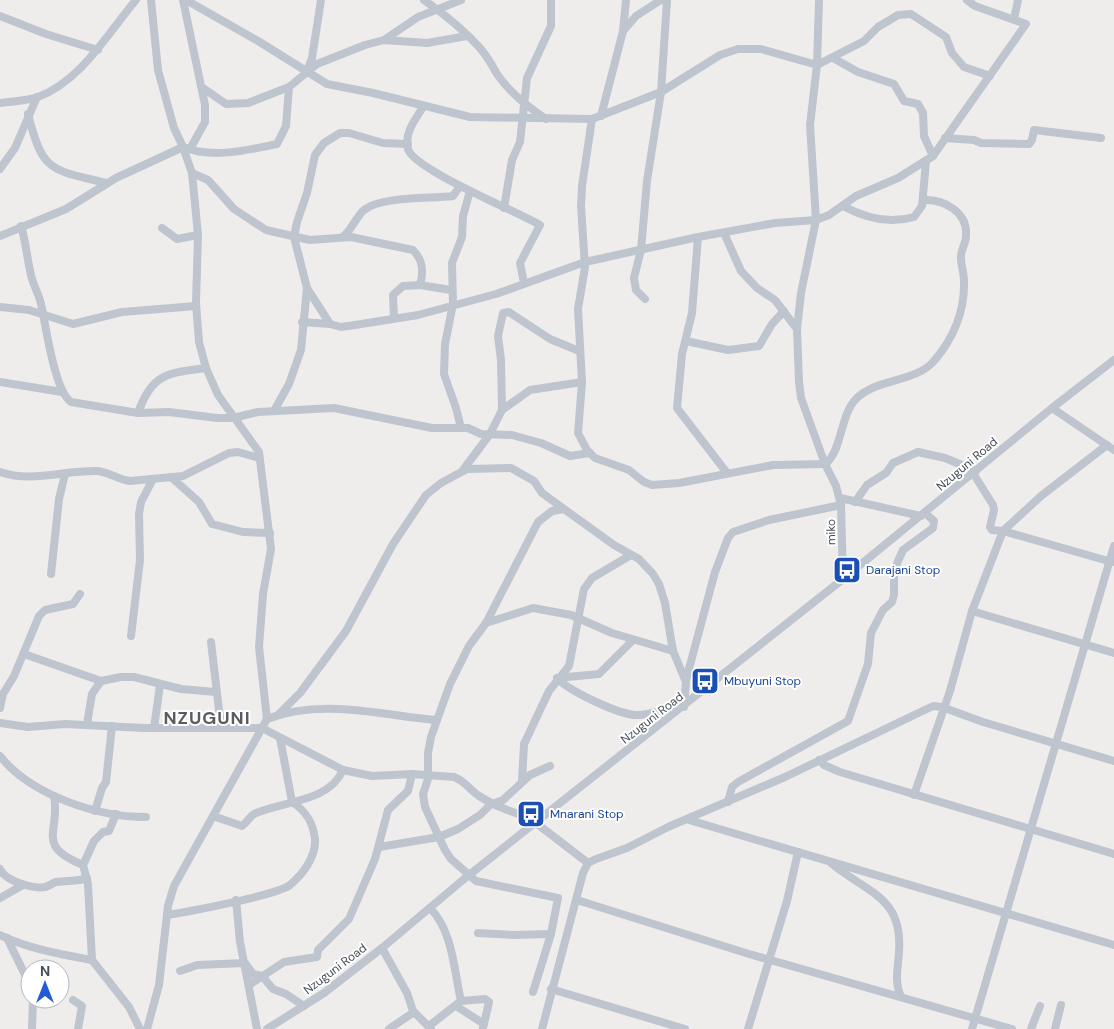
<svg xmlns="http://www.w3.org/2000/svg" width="1114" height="1029" font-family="'DM Sans',sans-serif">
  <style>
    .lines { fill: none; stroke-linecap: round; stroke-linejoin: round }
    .minor { stroke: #bec5ce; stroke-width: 8 }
    .labels { text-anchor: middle; stroke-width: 4; stroke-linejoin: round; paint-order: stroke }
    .street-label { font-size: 12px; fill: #464e59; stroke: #fff }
    .transit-label { font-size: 12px; fill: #164399; stroke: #fff; text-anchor: start }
    .district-label { font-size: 18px; font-weight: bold; letter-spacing: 1px; fill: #5a5c61; stroke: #fff }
  </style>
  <rect width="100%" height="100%" fill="#efedec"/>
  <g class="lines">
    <g class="minor">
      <path d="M183,0L205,105V122L190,149"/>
      <path d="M186,0L258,41L327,84L373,93L470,117L592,119L661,92L720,55L738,49H761L817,65L864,41L878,27L898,15L911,14L946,37L952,53L964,67L990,76"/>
      <path d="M424,0C444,14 464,30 480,48C487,56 492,65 497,74C510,93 527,106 546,119"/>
      <path d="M819,0L817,65L810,125L816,220L801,293L797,329L799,382L801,398L825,464L836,486L841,505L843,579"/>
      <path d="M0,16L46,34L98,50"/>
      <path d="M1014,19L1018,0"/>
      <path d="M624,30L636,16L661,0"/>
      <path d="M384,40L418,17L461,0"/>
      <path d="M833,58L858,72L894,84L904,101L918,104L923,113L924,136L933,156"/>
      <path d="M307,71L312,58L321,0"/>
      <path d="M203,88L226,104L248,103L289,87L317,64L365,45L384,40L427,43L467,36"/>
      <path d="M0,103C12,101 27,101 38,97C81,81 108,33 136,0"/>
      <path d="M423,107C415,120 404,133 408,149C413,169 518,212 540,225L520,263L524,283"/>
      <path d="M28,114C43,173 50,169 106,183"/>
      <path d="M601,116L623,31L626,0"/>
      <path d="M592,119L582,186L581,206L585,267L578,309L582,382L578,433L587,450L595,458L629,470L644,482L652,485L679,483L773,465L825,464C842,452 840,415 856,399C876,378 915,383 934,361C953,339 965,311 964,281C964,273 961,266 961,258C960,251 966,244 966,236C968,212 944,199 923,200"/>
      <path d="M945,138L974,140L981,143L1029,144L1032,140L1034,130L1101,138"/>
      <path d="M0,169L15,148L37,97"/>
      <path d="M192,173L208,180L234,209L266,230L310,240L351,237L413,250C423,260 424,271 420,285"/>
      <path d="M843,206C865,218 890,224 914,217L922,206L926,162"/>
      <path d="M504,208L512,160L520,142L527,78L551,26V0"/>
      <path d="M21,226C26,242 27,259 31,275C33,285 39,294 41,304C46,325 54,390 71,402L138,413L169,412L217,418H233L258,412L334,408L432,428H468L481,434L512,435L541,443L570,456L590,453"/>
      <path d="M162,228L177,239L198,235"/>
      <path d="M724,233L741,271L757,288L775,300L797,329"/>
      <path d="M0,236L66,209L116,178L183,147C213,159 247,150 277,144L286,126L289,87"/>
      <path d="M343,237C352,229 357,216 364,210C382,196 430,199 453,196L460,186"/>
      <path d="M698,237L692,313L682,354L677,408L727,473"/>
      <path d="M307,288L330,324L341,327L355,325L418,315L496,294L585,262L698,237L775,223L816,220L829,215L856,196L898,178L933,156L1026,24L975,6L967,0"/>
      <path d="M645,299L636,290L634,278L641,250L647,181L661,92L667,0"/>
      <path d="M0,307L29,310L73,324L122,312L196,306"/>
      <path d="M394,318L393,295L403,286L420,285L451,290"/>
      <path d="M302,322L330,324"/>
      <path d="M686,341L728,350L759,346L772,324L784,311"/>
      <path d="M0,382L62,392"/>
      <path d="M1052,408L1114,450"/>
      <path d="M502,410L530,390L582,382"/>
      <path d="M274,411L289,384L301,350L307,288L294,237L297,222L307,193L315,155L324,143L340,133H349L383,143L408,144"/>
      <path d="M138,413C152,373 168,373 206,368"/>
      <path d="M461,428L456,408L444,374L445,344L453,304L452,263L462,237L463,216L470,191"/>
      <path d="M463,470L490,434L502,410L501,360L498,336L503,313L509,312L550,339L579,351"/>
      <path d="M0,472C32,483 64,470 97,471C110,472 118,480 130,481L183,476L229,453L238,452L259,458"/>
      <path d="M973,473L993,505L994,510L990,527L992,530L1003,531L1112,562"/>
      <path d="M171,477L199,502L212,524L243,532L270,533"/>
      <path d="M840,498L921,516"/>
      <path d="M855,502L867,485L886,473L893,463L918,452L945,458L976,471"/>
      <path d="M51,574L59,499L65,474"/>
      <path d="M972,611L1114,653"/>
      <path d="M486,623L533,608L571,615L612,633L673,651"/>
      <path d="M131,636L140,560L139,514L141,502L153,479"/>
      <path d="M211,642L221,727"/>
      <path d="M24,654L101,681L121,677H134L181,689L216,692"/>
      <path d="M557,678L599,674L633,640"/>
      <path d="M686,680L715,572L728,538L733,532L769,520L841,505"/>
      <path d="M0,708L3,694L14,676L39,616L45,610L73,604L80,594"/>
      <path d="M279,714L300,693L346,631L393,544L426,495L441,483L467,469L511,468L534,481L542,493L564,509"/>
      <path d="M267,719C321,698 381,715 436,720"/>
      <path d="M0,723L28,727L65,724L144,728H262L343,770L372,776L412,774L454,777C465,781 470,790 479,796C498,808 518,814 539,821"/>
      <path d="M87,724L92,694L101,681"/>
      <path d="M154,728L160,685"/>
      <path d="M0,756C31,795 97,817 146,817"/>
      <path d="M819,760L824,765L840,772L1114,854"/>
      <path d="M522,781L524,744L549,691L569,666L584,589L592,578L631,555"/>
      <path d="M914,795L950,691L972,611L1003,531L1041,496L1107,445"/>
      <path d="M54,796C61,832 34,845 83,865"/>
      <path d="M728,802L732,787L738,782L848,721L868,664L871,633L883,610L892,602L894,595V573L898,561L903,550L933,528L934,521L925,513"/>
      <path d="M95,811L102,788L106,782L112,726"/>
      <path d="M213,816L242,826C248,822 250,815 256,813C284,801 329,802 343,770"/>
      <path d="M689,820L1114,945"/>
      <path d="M536,823L588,863"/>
      <path d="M379,847L439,837L458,829L480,815L490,805L503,800L530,775L550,766"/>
      <path d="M832,864C868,893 903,897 899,952C898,969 894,981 901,997"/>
      <path d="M0,869C5,881 33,889 45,887C50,886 52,883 56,882C67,880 77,882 87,878"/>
      <path d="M0,898L23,885"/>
      <path d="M236,900L240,942L257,1029"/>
      <path d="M577,900L749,954L1012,1029"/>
      <path d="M430,908C453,931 454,971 461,1001"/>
      <path d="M167,915C187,912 277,895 290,885C303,874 316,857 315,839C313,822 306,811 292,802L280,738"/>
      <path d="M478,933L513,935L551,934"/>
      <path d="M0,935C30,949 59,954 92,960L129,1007L140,1029"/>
      <path d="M7,938L30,985"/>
      <path d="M382,948L407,993L413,1011L431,1029"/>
      <path d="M92,960L88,884L83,865L94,841L103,832L109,831L116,814"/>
      <path d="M180,971L197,965L245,963L253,974L262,976L273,989L286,994L304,1006"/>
      <path d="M249,985L284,962L317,957L318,950L349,919L375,859L388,810L408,791L412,774"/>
      <path d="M551,989L685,1029"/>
      <path d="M533,992L551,934L558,898L476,881L451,859L445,850L425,807L423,794L428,779V753L431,737L450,684L469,646L486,623L538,522L552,511L564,509L614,545L639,559L653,574L659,584L665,603L673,651L686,682L684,707C666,706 654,715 638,715C621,716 569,691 557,678"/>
      <path d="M73,1000L82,1006L78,1029"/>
      <path d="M456,1006L484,1024L483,1027"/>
      <path d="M429,1026L461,1001L485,999L489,1002L484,1024"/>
      <path d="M32,1029L33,999"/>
      <path d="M147,1029L159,985L168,906L174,886L267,719L259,647L263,594L271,549L259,452L218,395L206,368L199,342L196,303L198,235L192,173L183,147L174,128L158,70L151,0"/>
      <path d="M267,1029L324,993L382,948L464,879L843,579L1052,408L1114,360"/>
      <path d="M389,1029L414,1012"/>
      <path d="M542,1029L583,873L588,863L596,859L627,848L668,827L785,777L933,706L942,707L983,722L1114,761"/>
      <path d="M748,1029L787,901L798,852"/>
      <path d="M972,1029L1114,546"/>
      <path d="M1031,1029L1040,1006"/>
      <path d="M1055,1029L1061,1005"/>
    </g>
  </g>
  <defs>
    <symbol id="bus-square" viewBox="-11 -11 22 22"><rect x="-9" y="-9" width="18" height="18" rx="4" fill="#1a4fb4" stroke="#fff"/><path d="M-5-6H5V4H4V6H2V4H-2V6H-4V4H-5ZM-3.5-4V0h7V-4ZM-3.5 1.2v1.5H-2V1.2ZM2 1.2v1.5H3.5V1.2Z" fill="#fff"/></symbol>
  </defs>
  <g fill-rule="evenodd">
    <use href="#bus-square" x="831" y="554" width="32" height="32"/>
    <use href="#bus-square" x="689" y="665" width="32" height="32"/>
    <use href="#bus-square" x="515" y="798" width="32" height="32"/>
  </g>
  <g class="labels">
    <g class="street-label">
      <text transform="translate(967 464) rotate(-40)" y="4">Nzuguni Road</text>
      <text transform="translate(831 532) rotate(-91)" y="4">miko</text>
      <text transform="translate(652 718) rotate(-38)" y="4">Nzuguni Road</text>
      <text transform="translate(335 969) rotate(-37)" y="4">Nzuguni Road</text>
    </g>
    <g class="transit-label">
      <text x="866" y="574">Darajani Stop</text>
      <text x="724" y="685">Mbuyuni Stop</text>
      <text x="550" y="818">Mnarani Stop</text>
    </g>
    <g class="district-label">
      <text x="207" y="724">NZUGUNI</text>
    </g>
  </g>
  <g transform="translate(45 984)"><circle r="24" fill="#ffffff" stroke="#b5b8bd"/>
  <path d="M0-4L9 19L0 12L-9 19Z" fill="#225bd4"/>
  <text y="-8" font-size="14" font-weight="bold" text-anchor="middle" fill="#464e59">N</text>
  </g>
</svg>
